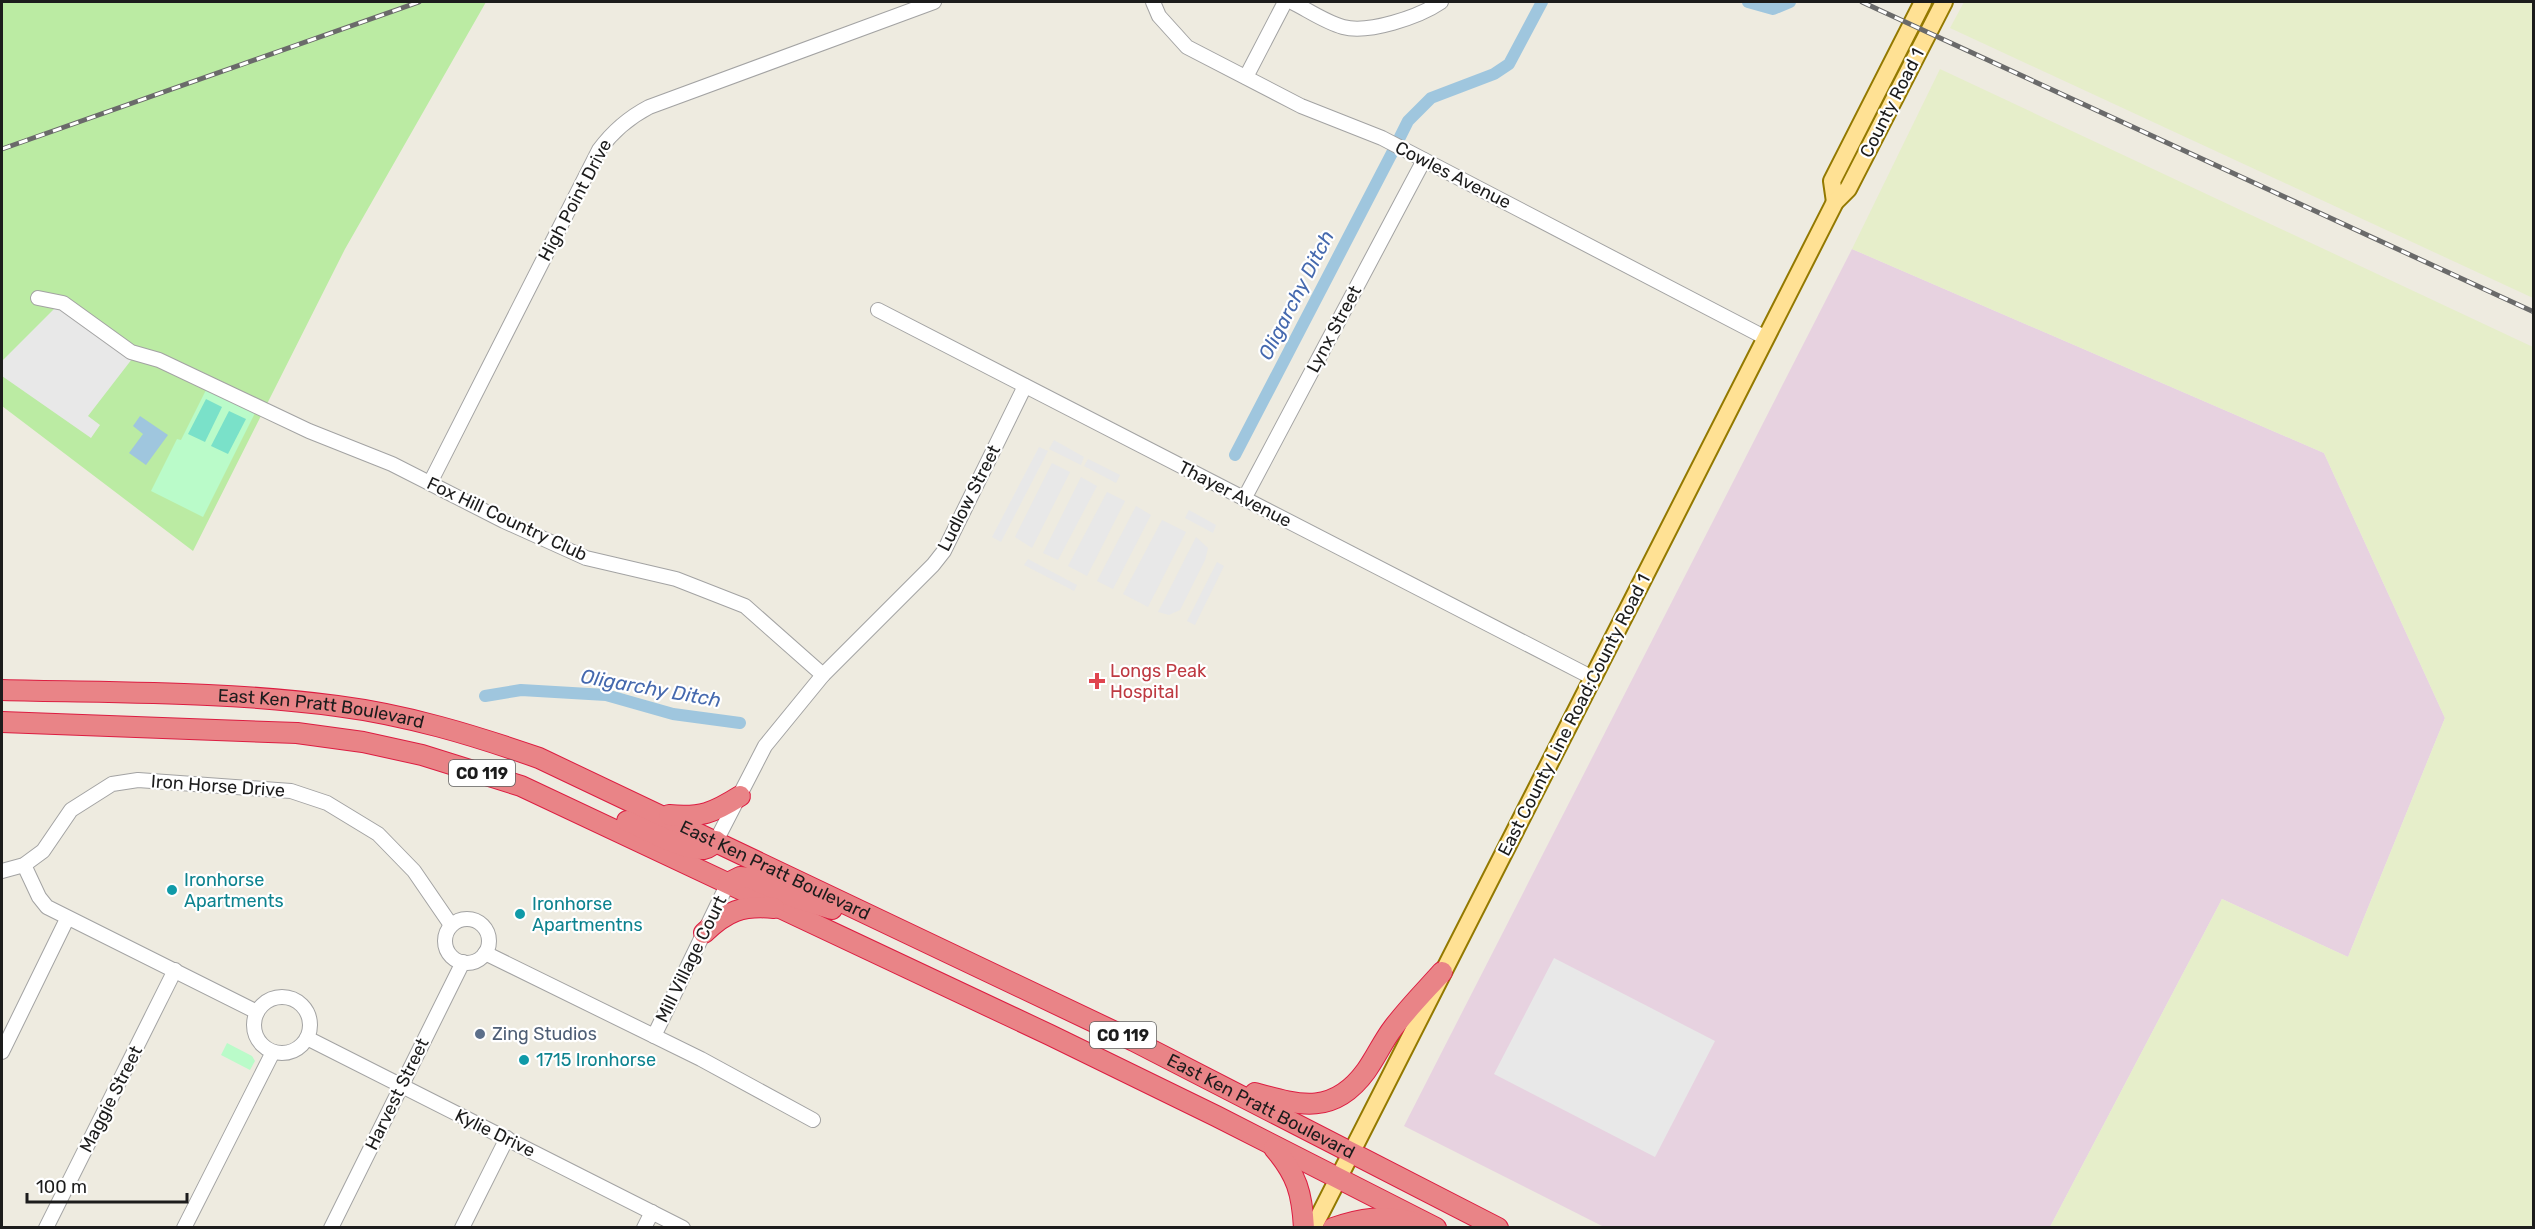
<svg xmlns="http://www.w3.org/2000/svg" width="2535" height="1229" font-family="Rubik,sans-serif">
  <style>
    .industrial { fill: #e7d2e0 }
    .farmland { fill: #e6eeca }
    .grass { fill: #bbeba3 }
    .park { fill: #bafbc9 }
    .pitch { fill: #7ae1c9 }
    .parking { fill: #e8e8e8 }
    .water { fill: #9fc6de }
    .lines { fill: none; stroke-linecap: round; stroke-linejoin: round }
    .canal { stroke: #9fc6de; stroke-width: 12 }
    .minor-casing { stroke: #a3a3a3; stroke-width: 16 }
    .major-casing { stroke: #937900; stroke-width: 20 }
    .highway-casing { stroke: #dc1d41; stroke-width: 22 }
    .minor { stroke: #fff; stroke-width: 14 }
    .major { stroke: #ffe194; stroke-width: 16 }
    .highway { stroke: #e98487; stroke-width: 20 }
    .rail-casing { stroke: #6a6a6a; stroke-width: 5 }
    .rail { stroke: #fff; stroke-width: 3; stroke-dasharray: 9; stroke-linecap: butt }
    .health-dot { fill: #e0444e; stroke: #fff; stroke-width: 2 }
    .culture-dot { fill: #0f9aa8; stroke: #fff; stroke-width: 2 }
    .service-dot { fill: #5c6f8a; stroke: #fff; stroke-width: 2 }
    .labels { text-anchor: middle; stroke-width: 4.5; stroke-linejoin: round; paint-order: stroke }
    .shield { fill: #fff; stroke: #606060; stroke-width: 1.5 }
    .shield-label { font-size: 16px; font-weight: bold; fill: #1c1c1c }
    .street-label { font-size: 18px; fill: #1c1c1c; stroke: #fff }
    .health-label { font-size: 18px; fill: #be3a42; stroke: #fff; text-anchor: start }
    .culture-label { font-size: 18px; fill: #0d838f; stroke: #fff; text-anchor: start }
    .service-label { font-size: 18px; fill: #4e5e75; stroke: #fff; text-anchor: start }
    .water-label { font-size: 20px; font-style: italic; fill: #4569ae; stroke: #fff }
  </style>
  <rect width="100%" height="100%" fill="#eeebe0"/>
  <path class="industrial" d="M1852,249L2324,453L2445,718L2348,957L2222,899L2050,1227H1604L1404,1126Z"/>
  <g class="farmland">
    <path d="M1964,2H2533V298L1950,28Z"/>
    <path d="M1940,69L2533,347V1227H2050L2222,899L2348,957L2445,718L2324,453L1852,249Z"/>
  </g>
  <path class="grass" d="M2,2H486L345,249L193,551L2,406Z"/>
  <g class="park">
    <path d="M207,388L255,413L203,517L151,491L177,439L181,440Z"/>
    <path d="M227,1043L252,1056L255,1061L250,1070L221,1055Z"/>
  </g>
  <g class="pitch">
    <path d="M206,399L222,407L205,442L188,434Z"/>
    <path d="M229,411L246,419L228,454L211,446Z"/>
  </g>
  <g class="parking">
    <path d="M56,307L132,359L88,416L100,425L91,438L2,376V361Z"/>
    <path d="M1054,440L1084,457L1081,465L1049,449Z"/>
    <path d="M1039,447L1048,451L1001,542L992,537Z"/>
    <path d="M1088,459L1120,475L1116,483L1084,466Z"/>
    <path d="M1052,463L1070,472L1032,548L1015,537Z"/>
    <path d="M1081,477L1097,486L1058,560L1043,553Z"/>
    <path d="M1107,492L1125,501L1087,576L1068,566Z"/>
    <path d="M1136,506L1151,515L1113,589L1097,581Z"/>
    <path d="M1189,510L1216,525L1213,533L1185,518Z"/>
    <path d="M1162,520L1186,532L1148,607L1123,594Z"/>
    <path d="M1196,537L1208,548L1205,560L1180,610L1169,615L1158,612Z"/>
    <path d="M1028,559L1077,585L1074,591L1024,565Z"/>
    <path d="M1217,562L1224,566L1195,625L1187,621Z"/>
    <path d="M1554,958L1715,1041L1655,1157L1494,1074Z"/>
  </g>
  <path class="water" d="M140,416L168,435L146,465L129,453L143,434L133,426Z"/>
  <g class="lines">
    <g class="canal">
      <path d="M1748,2L1773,9L1790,2"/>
      <path d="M1400,137L1408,121L1431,98L1494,74L1509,64L1542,2"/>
      <path d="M1235,455L1392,153"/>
      <path d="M485,696L521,690L606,695L673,714L740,723"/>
    </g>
    <defs>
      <g id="minor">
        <path d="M1153,2L1159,16L1187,47L1301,106L1382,138L1766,338"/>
        <path d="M1292,2C1308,10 1325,22 1343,27C1368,34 1419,17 1441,2"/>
        <path d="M1246,77L1285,2"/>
        <path d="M38,298L63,303L131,352L159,360L309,431L392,464L504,521L586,558L676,579L745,606L823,675"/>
        <path d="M878,310L1593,678"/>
        <path d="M430,483L599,150C613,131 628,118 649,107L934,2"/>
        <path d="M1244,499L1424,160"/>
        <path d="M716,841L765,746L823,675L933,565L944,551L1025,386"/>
        <path d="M24,865L39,897L47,907L257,1012"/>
        <path d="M2,871L24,865L43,851L71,810L112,784L138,780L291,791L327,803L378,834L414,871L451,925"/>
        <circle cx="467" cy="941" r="22"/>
        <path d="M485,953L701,1059L813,1120"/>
        <circle cx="282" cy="1025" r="28"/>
        <path d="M654,1036L728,883"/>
        <path d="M307,1038L683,1228"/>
        <path d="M2,1052L67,919"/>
        <path d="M46,1228L175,970"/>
        <path d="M184,1228L273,1052"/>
        <path d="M331,1228L463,962"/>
        <path d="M462,1228L507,1138"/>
        <path d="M644,1228L652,1212"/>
      </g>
      <g id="major">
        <path d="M1835,202L1832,181L1923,2"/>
        <path d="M1313,1228L1835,202L1848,189L1944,2"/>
      </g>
      <g id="highway">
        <path id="s1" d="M2,690C113,693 226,691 337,706C407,715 473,735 539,758L1134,1041L1498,1228"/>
        <path d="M2,722L297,733L363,742L422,755L521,786L1050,1035L1216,1116L1436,1228"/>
        <path d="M669,815C701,818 713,813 740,796"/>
        <path d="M627,821C647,830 683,850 704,849C709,848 712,845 716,841"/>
        <path d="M728,883L740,877L750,878L796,898L832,909"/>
        <path d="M704,933C727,911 742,905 774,908"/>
        <path d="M1255,1093C1301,1106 1334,1115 1366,1071C1376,1057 1383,1041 1393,1028C1408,1008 1426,990 1442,972"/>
        <path d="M1274,1148C1297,1175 1302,1193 1304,1228"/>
        <path d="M1333,1228C1361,1218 1384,1215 1413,1222"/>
      </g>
    </defs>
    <use href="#minor" class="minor-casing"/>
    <use href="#major" class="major-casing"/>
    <use href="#highway" class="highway-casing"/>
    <use href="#minor" class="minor"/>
    <use href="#major" class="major"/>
    <use href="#highway" class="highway"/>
    <defs>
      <g id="rail">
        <path d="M1862,2L2534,312"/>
        <path d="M2,149L419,2"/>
      </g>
    </defs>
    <use href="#rail" class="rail-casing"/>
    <use href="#rail" class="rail"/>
  </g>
  <path class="health-dot" d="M1094 672h6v6h6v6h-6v6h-6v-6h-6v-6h6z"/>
  <g class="culture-dot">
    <circle cx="172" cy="890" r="6"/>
    <circle cx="520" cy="914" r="6"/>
    <circle cx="524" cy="1060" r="6"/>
  </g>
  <circle class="service-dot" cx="480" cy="1034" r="6"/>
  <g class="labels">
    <g class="shield">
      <rect x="449" y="760" width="66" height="26" rx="4.5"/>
      <rect x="1090" y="1022" width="66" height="26" rx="4.5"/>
    </g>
    <g class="shield-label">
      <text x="482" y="779">CO 119</text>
      <text x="1123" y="1041">CO 119</text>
    </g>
    <g class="street-label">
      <text transform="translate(1892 103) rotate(-63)" y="6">County Road 1</text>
      <text transform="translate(1453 175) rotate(27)" y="6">Cowles Avenue</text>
      <text transform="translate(575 200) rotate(-62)" y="6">High Point Drive</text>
      <text transform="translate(1334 329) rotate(-62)" y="6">Lynx Street</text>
      <text transform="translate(1235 494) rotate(27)" y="6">Thayer Avenue</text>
      <text transform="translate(969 498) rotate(-63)" y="6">Ludlow Street</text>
      <text transform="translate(507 519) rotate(25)" y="6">Fox Hill Country Club</text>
      <text dy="6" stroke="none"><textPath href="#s1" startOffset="320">East Ken Pratt Boulevard</textPath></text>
      <text transform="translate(1574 715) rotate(-63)" y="6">East County Line Road;County Road 1</text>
      <text transform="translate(218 786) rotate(4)" y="6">Iron Horse Drive</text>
      <text dy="6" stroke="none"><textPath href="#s1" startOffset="806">East Ken Pratt Boulevard</textPath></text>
      <text transform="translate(691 959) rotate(-64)" y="6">Mill Village Court</text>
      <text transform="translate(397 1094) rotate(-64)" y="6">Harvest Street</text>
      <text transform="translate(111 1099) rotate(-63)" y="6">Maggie Street</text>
      <text dy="6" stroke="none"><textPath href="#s1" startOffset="1346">East Ken Pratt Boulevard</textPath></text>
      <text transform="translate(495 1133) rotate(26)" y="6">Kylie Drive</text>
    </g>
    <g class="health-label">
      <text x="1110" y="677">Longs Peak<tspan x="1110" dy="21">Hospital</tspan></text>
    </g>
    <g class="culture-label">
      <text x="184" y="886">Ironhorse<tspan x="184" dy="21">Apartments</tspan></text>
      <text x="532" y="910">Ironhorse<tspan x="532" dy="21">Apartmentns</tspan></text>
      <text x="536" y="1066">1715 Ironhorse</text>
    </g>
    <g class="service-label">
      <text x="492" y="1040">Zing Studios</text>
    </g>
    <g class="water-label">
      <text transform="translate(1296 295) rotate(-63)" y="7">Oligarchy Ditch</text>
      <text transform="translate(651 688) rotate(10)" y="7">Oligarchy Ditch</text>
    </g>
  </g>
  <rect width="2535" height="1229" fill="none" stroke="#1c1c1c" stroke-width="6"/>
  <path d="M27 1193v9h160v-9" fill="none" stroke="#1c1c1c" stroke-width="3"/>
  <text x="36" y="1193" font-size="18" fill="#1c1c1c" stroke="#ffffff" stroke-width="4.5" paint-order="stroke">100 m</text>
</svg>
